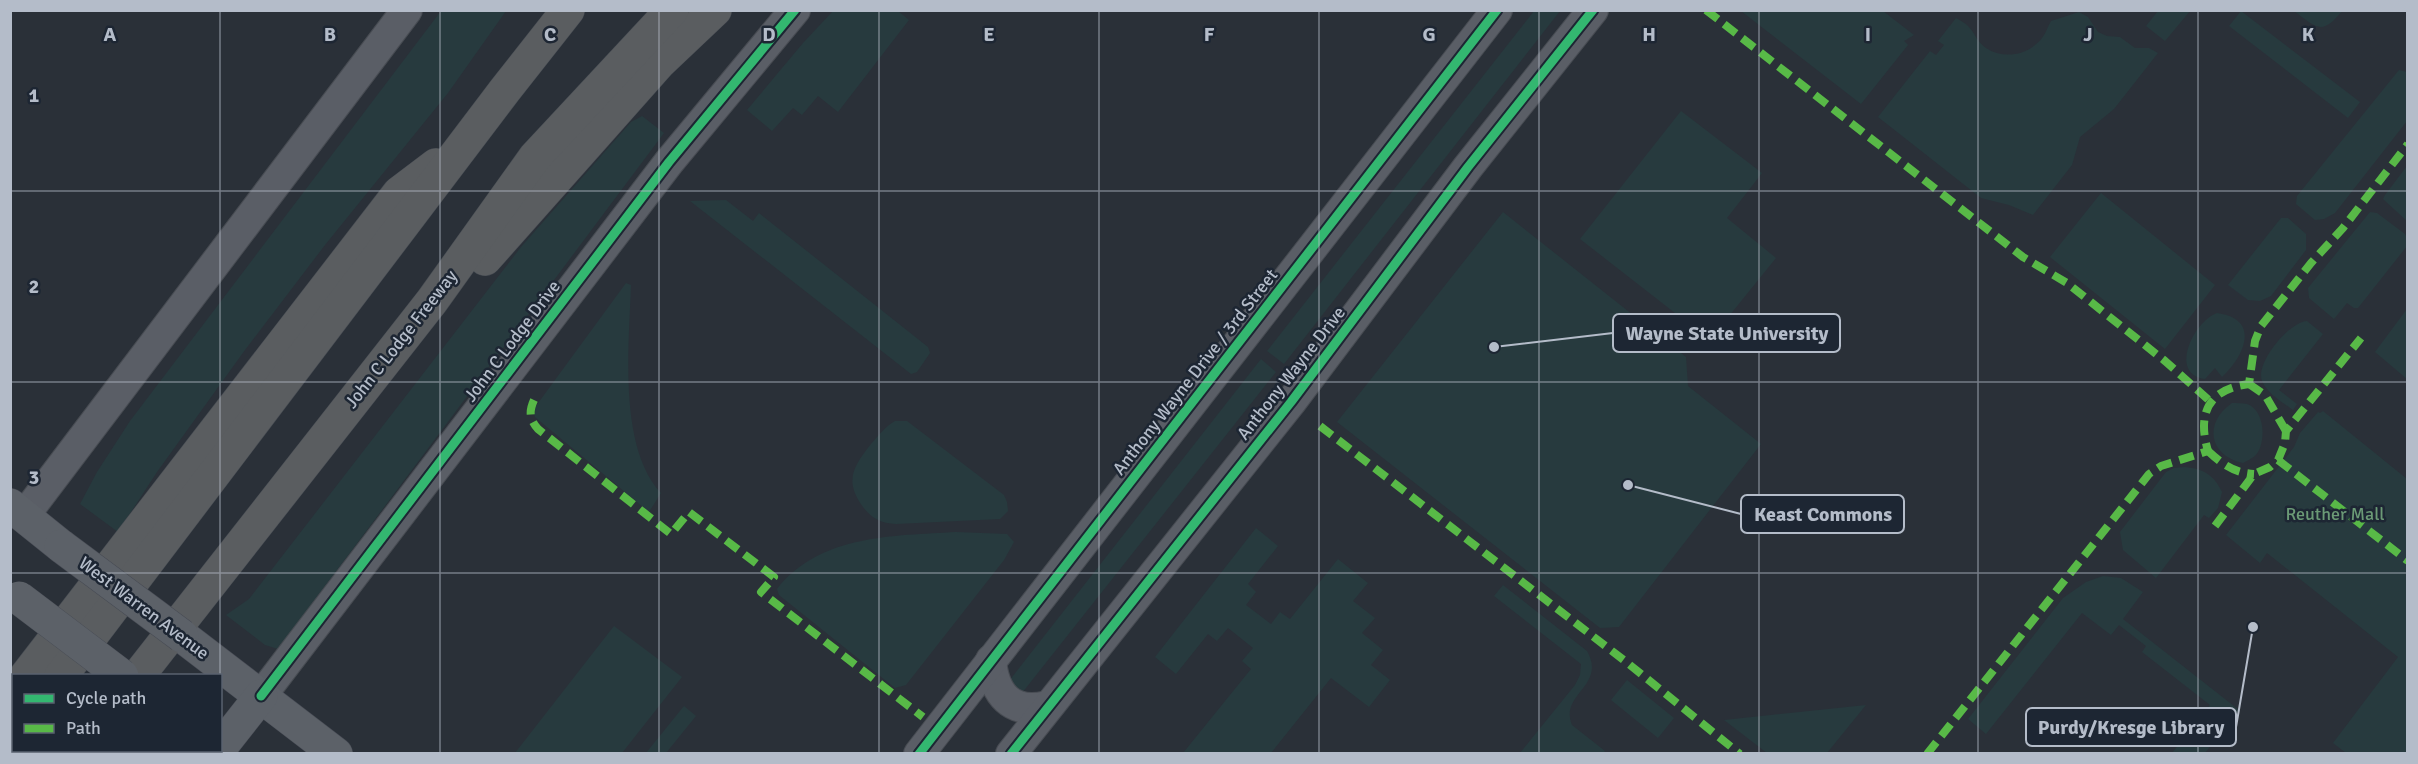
<svg xmlns="http://www.w3.org/2000/svg" width="2418" height="764" font-family="Signika,sans-serif">
  <style>
    .green { fill: #273a3e }
    .lines { fill: none; stroke-linecap: round; stroke-linejoin: round }
    .minor-casing { stroke: #484c53; stroke-width: 32 }
    .major-casing { stroke: #484c55; stroke-width: 34 }
    .highway-casing { stroke: #474c53; stroke-width: 34 }
    .minor { stroke: #5a5e66; stroke-width: 30 }
    .major { stroke: #5c6168; stroke-width: 33 }
    .highway { stroke: #5a5d60; stroke-width: 33 }
    .major-bridge-casing { stroke: #484c55; stroke-width: 34; stroke-linecap: butt }
    .major-bridge { stroke: #5c6168; stroke-width: 33 }
    .quiet { stroke: #58b947; stroke-width: 8; stroke-dasharray: 15 8; stroke-linecap: butt }
    .cycleway-casing { stroke: #1d2633; stroke-width: 13 }
    .cycleway { stroke: #33b770; stroke-width: 9 }
    .grid { fill: none; stroke: #b4bcc9; stroke-width: 1.5; stroke-opacity: 0.55 }
    .labels { text-anchor: middle; stroke-width: 5; stroke-linejoin: round; paint-order: stroke }
    .street-label { font-size: 18px; fill: #b4bcc9; stroke: #1d2633 }
    .park-label { font-size: 18px; fill: #6b9a76; stroke: #1d2633 }
    .grid-label { font-size: 20px; text-anchor: middle; font-weight: bold; fill: #b4bcc9; stroke: #1d2633; stroke-width: 5; stroke-linejoin: round; paint-order: stroke }
    .leader { fill: none; stroke: #b4bcc9; stroke-width: 2 }
    .callout-dot { fill: #b4bcc9; stroke: #1d2633; stroke-width: 2 }
    .callout { fill: #1d2633; stroke: #b4bcc9; stroke-width: 2 }
    .callout-label { font-size: 20px; text-anchor: middle; font-weight: bold; fill: #b4bcc9 }
  </style>
  <rect width="100%" height="100%" fill="#2a3038"/>
  <g class="green">
    <path d="M441,11H506L448,93L325,245L245,350L157,472L118,532L80,504L97,472L130,421Z"/>
    <path d="M833,11H898L909,20L838,112L818,96L802,115L793,108L772,131L747,110L803,43Z"/>
    <path d="M1534,11H1560L1284,364L1267,351Z"/>
    <path d="M1741,11H1883L1914,35L1904,41L1908,45L1861,104Z"/>
    <path d="M2158,11V10L2190,11L2165,41L2146,26Z"/>
    <path d="M2241,11L2360,102L2348,118L2229,26Z"/>
    <path d="M2294,11H2342C2322,36 2317,28 2294,11Z"/>
    <path d="M2079,12L2088,17L2098,32L2107,36L2120,37L2135,48H2149L2158,53L2114,109L2080,137L2072,165L2033,215L2009,205L1981,198L1878,117L1930,51L1936,55L1944,45L1938,41L1956,18C1960,20 1965,23 1968,26C1975,33 1977,42 1986,48C2004,60 2029,55 2042,38C2046,33 2048,26 2051,21Z"/>
    <path d="M2399,70L2407,72V121L2335,213L2324,219L2315,220L2296,204L2297,196Z"/>
    <path d="M1681,111L1762,173L1727,218L1776,258L1712,337L1701,329L1693,327L1580,239Z"/>
    <path d="M642,116L664,133L278,649L265,645L226,615L249,599L521,247L631,122Z"/>
    <path d="M2407,166V221L2383,199L2385,195Z"/>
    <path d="M2101,193L2215,285L2165,349L2050,257Z"/>
    <path d="M726,200L753,221L759,213L928,347L930,353L917,372L911,374L690,201Z"/>
    <path d="M1503,212L1686,357L1688,386L1761,444L1619,627L1600,628L1337,422Z"/>
    <path d="M2370,212L2377,213L2405,234L2407,238V246L2358,308H2354L2347,303L2334,319L2309,298L2308,288Z"/>
    <path d="M2281,218H2288L2306,234V250L2271,296L2260,301L2248,300L2228,285Z"/>
    <path d="M626,283L631,285C629,345 618,447 661,493L649,512L535,417L533,410Z"/>
    <path d="M2407,309V379L2375,352Z"/>
    <path d="M2217,313C2261,319 2245,356 2222,377L2215,368L2205,379C2168,374 2194,321 2217,313Z"/>
    <path d="M2307,321L2323,334L2279,390L2297,404L2293,410C2282,402 2267,393 2262,381C2255,363 2289,322 2307,321Z"/>
    <path d="M1261,359L1276,372L1022,693L1009,681Z"/>
    <path d="M2232,403C2236,403 2242,403 2247,404C2264,410 2266,438 2258,452C2255,457 2249,460 2243,463C2209,456 2203,423 2232,403Z"/>
    <path d="M2323,411L2407,479V753H2346L2333,743L2398,657L2267,553L2260,563L2226,535L2294,447L2300,433L2318,412L2320,413Z"/>
    <path d="M895,421H907L1004,495L1007,502L1008,511L1000,519L896,524C881,523 872,519 863,507C844,481 853,467 871,444C879,435 885,427 895,421Z"/>
    <path d="M2185,467C2204,469 2214,475 2222,492L2218,508L2209,518L2204,515L2156,578L2123,550L2120,532L2166,472L2174,468Z"/>
    <path d="M1256,528L1278,546L1248,584L1256,592L1246,605L1271,624L1280,612L1290,619L1338,559L1368,583L1353,601L1375,618L1362,633L1383,650L1371,665L1390,680L1369,707L1331,678L1271,753H1183L1251,669L1242,661L1253,648L1228,628L1217,641L1208,634L1176,674L1155,657Z"/>
    <path d="M956,532L1007,534L1014,542L1004,560L906,685L895,688L779,595L777,589C820,534 894,536 956,532Z"/>
    <path d="M2103,576L2121,578L2143,592L2123,619L2239,710L2205,753H2172L2210,705L2142,652L2146,646L2119,625L2111,635L2082,613L1986,734L1968,719L2063,598L2086,582Z"/>
    <path d="M1503,585L1587,651C1607,686 1559,694 1572,725L1605,751L1603,753H1520L1575,685L1580,675L1581,664L1494,596Z"/>
    <path d="M614,626L682,677L622,753H515Z"/>
    <path d="M1627,680L1674,718L1658,738L1611,700Z"/>
    <path d="M1866,705L1827,753H1767L1724,720Z"/>
    <path d="M684,706L696,716L666,753H646Z"/>
  </g>
  <g class="lines">
    <defs>
      <g id="minor">
        <path d="M24,516L407,10"/>
        <path d="M991,660C994,694 1011,715 1047,706"/>
        <path d="M261,696L669,162L795,10"/>
        <path d="M919,754L1497,10"/>
        <path d="M1011,754L1291,402L1468,167L1593,10"/>
      </g>
      <g id="major">
        <path d="M10,505L61,546"/>
        <path d="M182,636L336,754"/>
        <path d="M220,748L261,696"/>
      </g>
      <g id="highway">
        <path d="M485,259L659,63L715,10"/>
        <path d="M26,676L399,193L436,165"/>
        <path d="M61,676L505,90L568,10"/>
        <path d="M138,676L432,301L535,157L672,10"/>
        <path d="M10,742L14,738"/>
        <path d="M77,754L79,750"/>
      </g>
    </defs>
    <use href="#minor" class="minor-casing"/>
    <use href="#major" class="major-casing"/>
    <use href="#highway" class="highway-casing"/>
    <use href="#minor" class="minor"/>
    <use href="#major" class="major"/>
    <use href="#highway" class="highway"/>
    <defs>
      <g id="major-bridge">
        <path d="M61,546L182,636"/>
        <path d="M19,598L122,676"/>
      </g>
    </defs>
    <use href="#major-bridge" class="major-bridge-casing"/>
    <use href="#major-bridge" class="major-bridge"/>
    <g class="quiet">
      <path d="M1706,10L2023,257L2067,283L2165,361L2211,402"/>
      <path d="M2249,384L2265,395L2286,431"/>
      <path d="M534,400C529,411 529,419 538,429L671,534L689,512L774,577L761,592L923,717"/>
      <path d="M1320,426L1625,661L1740,754"/>
      <path d="M2208,451C2223,465 2235,473 2254,474"/>
      <path d="M2278,460L2408,561"/>
      <path d="M2215,526L2254,474L2270,467L2278,460L2285,443L2286,431L2361,338"/>
      <path d="M1927,754L2149,474L2161,466L2208,451C2197,414 2208,389 2249,384L2255,341L2261,326L2311,263L2343,228L2408,144"/>
    </g>
    <defs>
      <g id="cycleway">
        <path d="M261,696L669,162L795,10"/>
        <path d="M919,754L1497,10"/>
        <path d="M1011,754L1291,402L1468,167L1593,10"/>
      </g>
    </defs>
    <use href="#cycleway" class="cycleway-casing"/>
    <use href="#cycleway" class="cycleway"/>
  </g>
  <path class="grid" d="M220,10V676M440,10V754M659,10V754M879,10V754M1099,10V754M1319,10V754M1539,10V754M1759,10V754M1978,10V754M2198,10V754M10,191H2408M10,382H2408M10,573H2408M220,750V754"/>
  <g class="labels">
    <g class="street-label">
      <text transform="translate(401 339) rotate(-52)" y="6">John C Lodge Freeway</text>
      <text transform="translate(512 341) rotate(-53)" y="6">John C Lodge Drive</text>
      <text transform="translate(1195 372) rotate(-52)" y="6">Anthony Wayne Drive / 3rd Street</text>
      <text transform="translate(1291 373) rotate(-52)" y="6">Anthony Wayne Drive</text>
      <text transform="translate(144 608) rotate(37)" y="6">West Warren Avenue</text>
    </g>
    <g class="park-label">
      <text x="2335" y="520">Reuther Mall</text>
    </g>
  </g>
  <g class="grid-label">
    <text x="110" y="41">A</text>
    <text x="330" y="41">B</text>
    <text x="550" y="41">C</text>
    <text x="769" y="41">D</text>
    <text x="989" y="41">E</text>
    <text x="1209" y="41">F</text>
    <text x="1429" y="41">G</text>
    <text x="1649" y="41">H</text>
    <text x="1868" y="41">I</text>
    <text x="2088" y="41">J</text>
    <text x="2308" y="41">K</text>
    <text x="34" y="102">1</text>
    <text x="34" y="293">2</text>
    <text x="34" y="484">3</text>
  </g>
  <path class="leader" d="M1494 347L1613 333M1628 485L1741 514M2253 627L2236 727"/>
  <g class="callout-dot">
    <circle cx="1494" cy="347" r="6"/>
    <circle cx="1628" cy="485" r="6"/>
    <circle cx="2253" cy="627" r="6"/>
  </g>
  <g class="callout">
    <rect x="1613" y="314" width="227" height="38" rx="6"/>
    <rect x="1741" y="495" width="163" height="38" rx="6"/>
    <rect x="2026" y="708" width="210" height="38" rx="6"/>
  </g>
  <g class="callout-label">
    <text x="1727" y="340">Wayne State University</text>
    <text x="1823" y="521">Keast Commons</text>
    <text x="2131" y="734">Purdy/Kresge Library</text>
  </g>
  <rect width="2418" height="764" fill="none" stroke="#b4bcc9" stroke-width="24"/>
  <rect x="12" y="674" width="210" height="78" fill="#1d2633" stroke="#59626f" stroke-width="1.5"/>
  <rect x="24" y="694" width="30" height="9" fill="#33b770" stroke="#59626f" stroke-width="1.5"/>
  <text x="66" y="704" font-size="18" fill="#b4bcc9">Cycle path</text>
  <rect x="24" y="724" width="30" height="9" fill="#58b947" stroke="#59626f" stroke-width="1.5"/>
  <text x="66" y="734" font-size="18" fill="#b4bcc9">Path</text>
</svg>
